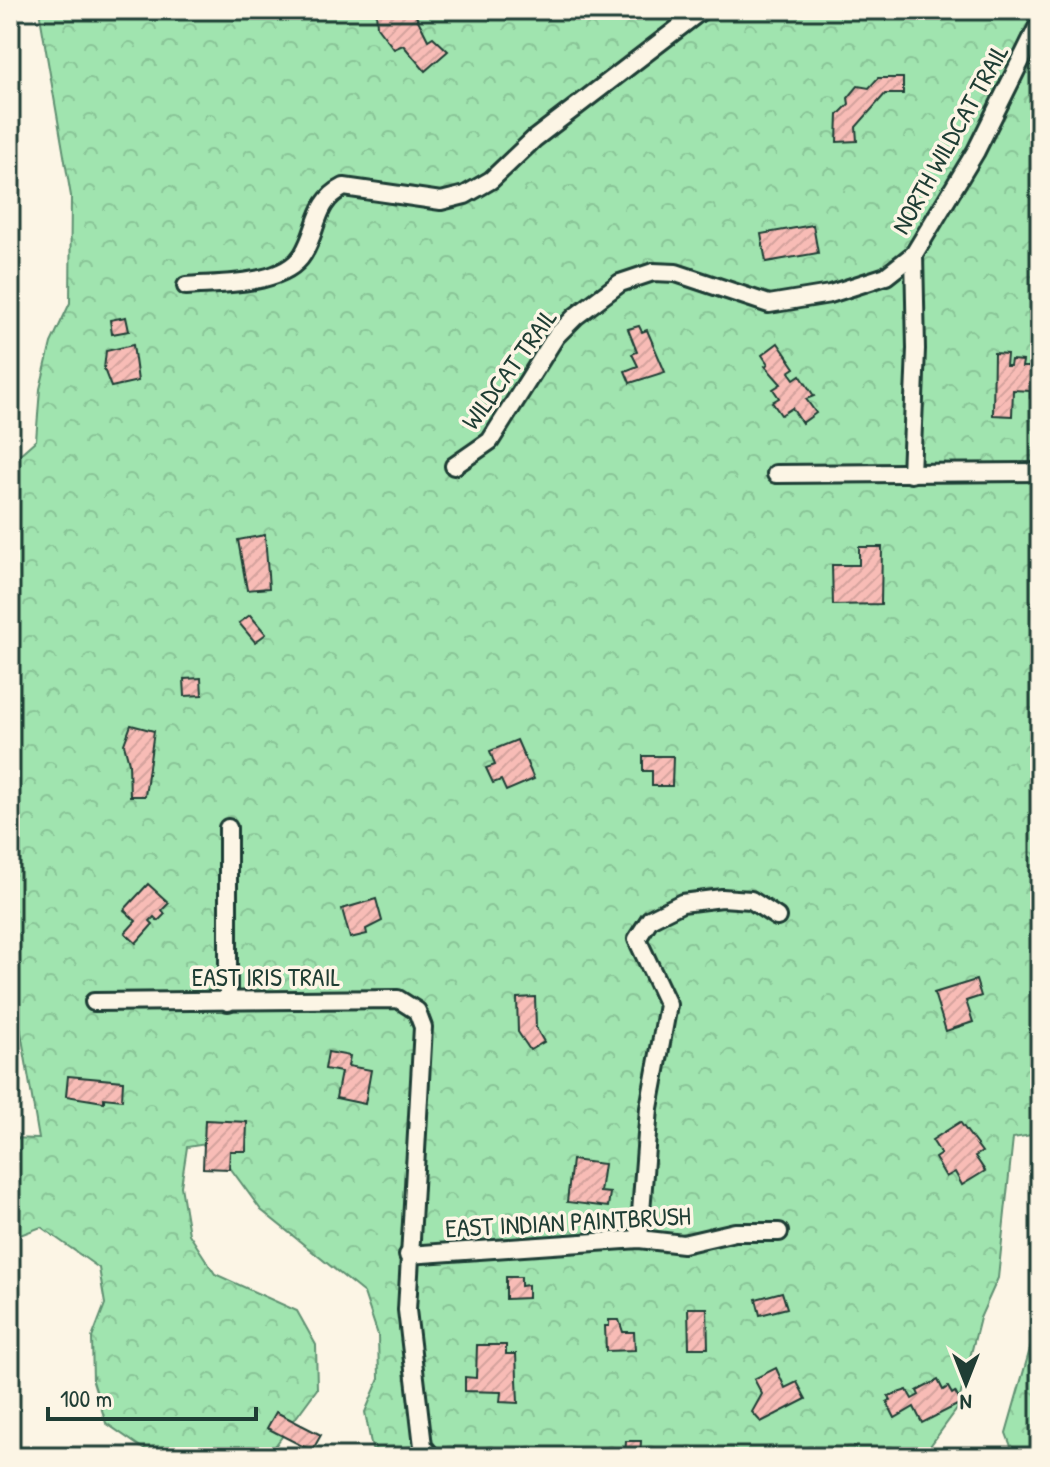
<svg xmlns="http://www.w3.org/2000/svg" width="1050" height="1467" font-family="'Patrick Hand',sans-serif">
  <style>
    .forest { fill: url(#forest-crowns); stroke: #609072; stroke-width: 2 }
    .building { fill: url(#building-hatch); stroke: #1f3d34; stroke-width: 2 }
    .lines { fill: none; stroke-linecap: round; stroke-linejoin: round }
    .minor-casing { stroke: #1f3d34; stroke-width: 22 }
    .minor { stroke: #fcf5e5; stroke-width: 16 }
    .labels { text-anchor: middle; stroke-width: 7; stroke-linejoin: round; paint-order: stroke }
    .street-label { font-size: 26px; fill: #1f3d34; stroke: #fcf5e5 }
  </style>
  <defs>
    <pattern id="forest-crowns" width="20" height="18" patternUnits="userSpaceOnUse" patternTransform="scale(2)"><rect width="20" height="18" fill="#a0e4af"/><path d="M2 6a3 3 0 1 1 6 0M12 15a3 3 0 1 1 6 0" fill="none" stroke="#89c497"/></pattern>
    <pattern id="building-hatch" width="6" height="6" patternUnits="userSpaceOnUse" patternTransform="scale(2)"><rect width="6" height="6" fill="#f8bcb6"/><path d="M-1 1l2-2M0 6l6-6M5 7l2-2" fill="none" stroke="#d4a29d"/></pattern>
  </defs>
  <rect width="100%" height="100%" fill="#fcf5e5"/>
  <filter id="ink" filterUnits="userSpaceOnUse"><feTurbulence type="fractalNoise" baseFrequency=".0125" numOctaves="2"/><feDisplacementMap in="SourceGraphic" scale="16" xChannelSelector="R" yChannelSelector="G"/><feConvolveMatrix kernelMatrix="1 2 1 2 8 2 1 2 1" color-interpolation-filters="sRGB"/></filter>
  <g filter="url(#ink)">
    <g class="forest">
      <path d="M39,10H1040V1138L1037,1134L1013,1138L998,1278L980,1318L957,1409L922,1457H383L372,1449L365,1412L379,1379L378,1335L364,1293L261,1210L212,1143L187,1147L181,1186L189,1234L215,1274L297,1311L316,1345L317,1389L267,1457H155L106,1423L93,1381L92,1338L105,1304L99,1268L41,1227L12,1238L10,1251V1138L39,1139L10,967V463L36,440L40,389L51,343L70,303L71,196Z"/>
      <path d="M1040,1314V1457H1015L1006,1433Z"/>
    </g>
    <g class="building">
      <path d="M376,10H413L428,40L433,37L448,51L425,71L403,45L394,49L377,27Z"/>
      <path d="M878,78H903V94H885L856,127L857,141L837,142L838,115L849,104L848,98L858,86L869,88Z"/>
      <path d="M813,225L818,253L766,262L761,234Z"/>
      <path d="M126,317L129,331L112,334L110,320Z"/>
      <path d="M639,326L642,332L647,330L665,372L630,383L625,371L638,366L632,354L637,352L628,329Z"/>
      <path d="M778,343L795,368L789,372L794,379L800,375L814,396L806,399L816,413L802,423L792,408L781,415L772,402L779,398L773,389L781,384L765,366L768,364L762,355Z"/>
      <path d="M133,345L138,381L111,387L104,369L106,351Z"/>
      <path d="M994,353L1007,354L1006,366H1010L1011,360L1023,361L1022,367H1030L1031,354H1040V398H1030V391L1013,390L1012,416L993,415Z"/>
      <path d="M265,535L269,588L247,590L238,540Z"/>
      <path d="M859,547H882L881,604L833,605L832,565H859Z"/>
      <path d="M250,615L266,634L255,642L239,623Z"/>
      <path d="M201,678L202,695L185,696L184,679Z"/>
      <path d="M131,725L154,731L145,796H130L129,763L124,744Z"/>
      <path d="M517,740L534,779L506,791L501,780L493,783L486,768L495,765L490,751Z"/>
      <path d="M643,756H673L672,786H652V771H643Z"/>
      <path d="M148,884L169,903L162,910L165,914L158,921L154,917L150,921L153,924L136,943L125,933L136,921L124,910Z"/>
      <path d="M376,899L382,921L366,929L367,934L350,938L342,909Z"/>
      <path d="M976,980L981,996L966,1001L973,1022L946,1031L934,993Z"/>
      <path d="M535,997L536,1028L544,1042L530,1050L518,1032L517,998Z"/>
      <path d="M328,1052L350,1056L348,1066L371,1070L365,1104L336,1098L341,1072L325,1069Z"/>
      <path d="M68,1076L123,1081L122,1100L104,1098V1102L66,1096Z"/>
      <path d="M205,1120L247,1122L246,1151H230L229,1169L203,1168Z"/>
      <path d="M960,1122L982,1152L975,1156L985,1171L962,1185L955,1172L946,1177L935,1158L941,1154L932,1140Z"/>
      <path d="M572,1160L604,1164L600,1192L610,1193L608,1207L567,1202Z"/>
      <path d="M506,1277H521V1286L528,1285V1298L506,1299Z"/>
      <path d="M782,1292L787,1308L760,1315L756,1299Z"/>
      <path d="M688,1308H707L708,1348H689Z"/>
      <path d="M609,1320H619L623,1332H634L635,1350L606,1351L605,1326H609Z"/>
      <path d="M477,1345H506V1354H516L518,1403L500,1402L501,1392L465,1391V1377L476,1378Z"/>
      <path d="M776,1368L785,1388L797,1382L806,1399L761,1422L752,1412L762,1394L754,1379Z"/>
      <path d="M938,1380L943,1390L948,1387L952,1394L955,1392L961,1403L922,1423L914,1407L895,1418L887,1402L890,1400L888,1396L907,1390L912,1399L919,1395L917,1391Z"/>
      <path d="M276,1412L321,1435L312,1451L267,1428Z"/>
      <path d="M626,1441H641L640,1457H625Z"/>
    </g>
    <g class="lines">
      <defs>
        <g id="minor">
          <path d="M186,286C219,283 284,286 303,254C319,228 314,202 344,187L441,201L465,195L491,180L534,139L702,10"/>
          <path d="M454,466L490,441L556,336L576,316L620,283L653,272L676,273L769,304L830,294L886,276L914,254"/>
          <path d="M776,474L1040,472"/>
          <path d="M911,474L916,349L914,254L976,151L1040,22"/>
          <path d="M94,1002L398,999L417,1011L423,1027L407,1310L423,1446L432,1457"/>
          <path d="M228,1002V828"/>
          <path d="M639,1239L649,1108L668,1005L637,939L650,919L682,903L722,898L751,900L777,917"/>
          <path d="M408,1255L639,1239L683,1244L735,1232H779"/>
        </g>
      </defs>
      <use href="#minor" class="minor-casing"/>
      <use href="#minor" class="minor"/>
    </g>
  </g>
  <g class="labels">
    <g class="street-label">
      <text transform="translate(950 139) rotate(-61)" y="9">NORTH WILDCAT TRAIL</text>
      <text transform="translate(509 369) rotate(-54)" y="9">WILDCAT TRAIL</text>
      <text x="266" y="986">EAST IRIS TRAIL</text>
      <text transform="translate(568 1222) rotate(-3)" y="9">EAST INDIAN PAINTBRUSH</text>
    </g>
  </g>
  <rect width="1050" height="1467" fill="none" stroke="#fcf5e5" stroke-width="40"/>
  <rect x="20" y="20" width="1010" height="1427" fill="none" stroke="#1f3d34" stroke-width="3" filter="url(#ink)"/>
  <g transform="translate(966 1383) rotate(180)" stroke="#fcf5e5" stroke-width="6" paint-order="stroke">
  <path d="M0-6L14 30L0 20L-14 30Z" fill="#1f3d34"/>
  <text y="-12" font-size="22" font-weight="bold" text-anchor="middle" fill="#1f3d34">N</text>
  </g>
  <path d="M48 1407v12h208v-12" fill="none" stroke="#1f3d34" stroke-width="4"/>
  <text x="60" y="1407" font-size="24" fill="#1f3d34" stroke="#fcf5e5" stroke-width="6" paint-order="stroke">100 m</text>
</svg>
